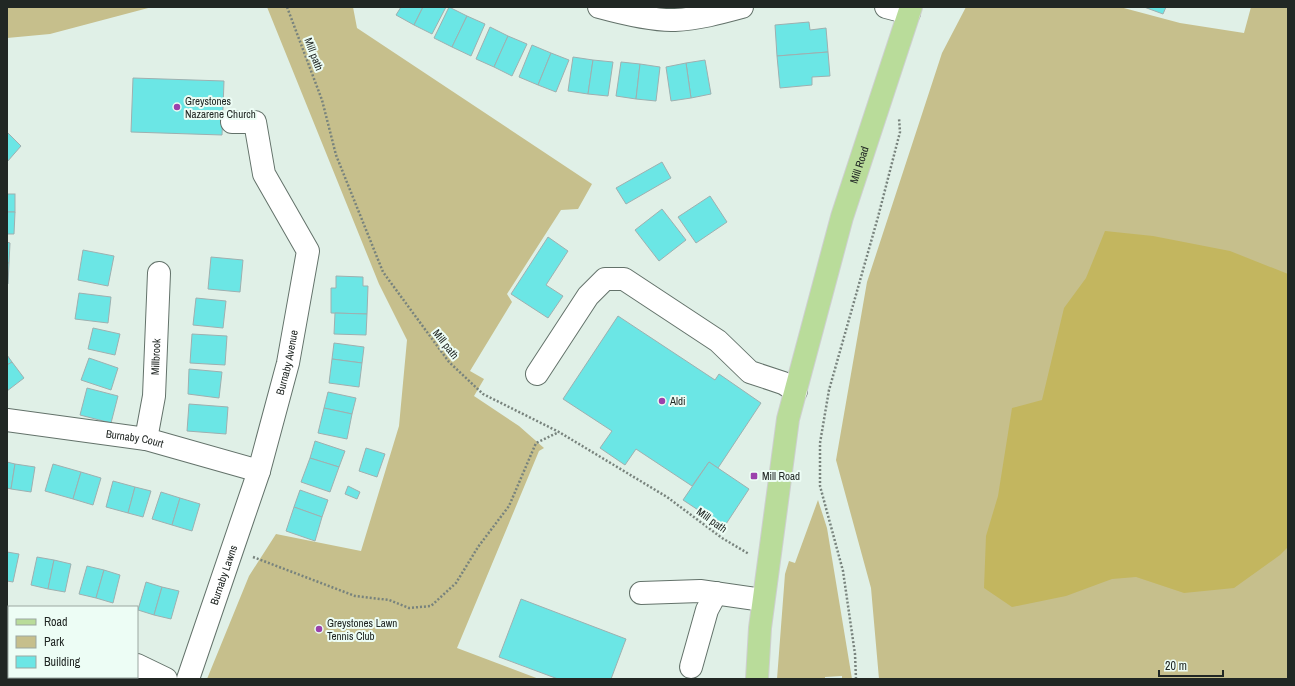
<svg xmlns="http://www.w3.org/2000/svg" width="1295" height="686" font-family="'Archivo Narrow',sans-serif">
  <style>
    .green { fill: #c6bf8c }
    .forest { fill: #c3b65f }
    .building { fill: #6be6e5; stroke: #9eb0b0 }
    .lines { fill: none; stroke-linecap: round; stroke-linejoin: round }
    .minor-casing { stroke: #63726a; stroke-width: 24 }
    .major-casing { stroke: #cecfcf; stroke-width: 24 }
    .path { stroke: #78837d; stroke-width: 2.5; stroke-dasharray: 2 2; stroke-linecap: butt }
    .minor { stroke: #fff; stroke-width: 22 }
    .major { stroke: #b9dc9a; stroke-width: 22 }
    .poi-dot { fill: #9b41ac; stroke: #edfdf5; stroke-width: 1.5 }
    .labels { text-anchor: middle; stroke-width: 4; stroke-linejoin: round; paint-order: stroke }
    .street-label { font-size: 11px; fill: #212724; stroke: #edfdf5 }
    .poi-label { font-size: 11px; fill: #212724; stroke: #edfdf5; text-anchor: start }
  </style>
  <rect width="100%" height="100%" fill="#e0f0e7"/>
  <g class="green">
    <path d="M7,7H152L50,34L7,38Z"/>
    <path d="M267,7H353L357,28L592,184L578,209L561,210L507,294L512,302L470,371L484,379L474,396L519,426L544,448L539,451L457,648L539,679H207L249,576L276,534L361,551L399,426L407,340L379,284Z"/>
    <path d="M966,7H1120L1180,23L1244,33L1251,7H1288V679H879L871,588L836,460L867,282L942,53Z"/>
    <path d="M818,500L827,528L852,679H842V676L825,677V679H777L785,574L789,561L795,563Z"/>
  </g>
  <path class="forest" d="M1105,231L1153,236L1230,251L1288,274V547L1280,555L1234,588L1184,593L1136,577L1112,579L1066,596L1012,607L984,588L986,536L998,496L1012,408L1042,400L1064,308L1086,278Z"/>
  <g class="building">
    <path d="M401,7H423L414,25L396,15Z"/>
    <path d="M423,7H446L432,34L414,25Z"/>
    <path d="M449,7L467,16L452,47L434,38Z"/>
    <path d="M1144,7H1166L1163,14Z"/>
    <path d="M467,16L485,24L471,56L452,47Z"/>
    <path d="M809,22L810,30L826,28L828,52L777,56L775,25Z"/>
    <path d="M490,27L508,36L494,67L476,59Z"/>
    <path d="M508,36L527,44L512,76L494,67Z"/>
    <path d="M532,45L551,53L538,85L519,77Z"/>
    <path d="M828,52L830,76L812,77V85L780,88L777,56Z"/>
    <path d="M551,53L569,60L556,92L538,85Z"/>
    <path d="M573,57L593,60L588,94L568,91Z"/>
    <path d="M593,60L613,62L608,96L588,94Z"/>
    <path d="M705,60L711,94L691,98L686,63Z"/>
    <path d="M621,62L640,64L636,99L616,96Z"/>
    <path d="M686,63L691,98L671,101L666,67Z"/>
    <path d="M640,64L660,67L656,101L636,99Z"/>
    <path d="M133,78L224,81L222,135L131,132Z"/>
    <path d="M7,132L21,146L7,162Z"/>
    <path d="M662,162L671,178L626,204L616,188Z"/>
    <rect x="7" y="194" width="8" height="18"/>
    <path d="M710,196L727,222L696,243L678,217Z"/>
    <path d="M662,209L686,240L659,261L635,230Z"/>
    <path d="M7,212H15L14,234H7Z"/>
    <path d="M548,237L568,251L546,285L563,296L548,318L511,294Z"/>
    <path d="M7,242L10,243L9,263H7Z"/>
    <path d="M83,250L114,256L108,286L78,280Z"/>
    <path d="M211,257L243,260L240,292L208,289Z"/>
    <path d="M7,263H9L8,284H7Z"/>
    <path d="M336,276L363,277V286H368L367,314L331,313V288H336Z"/>
    <path d="M79,293L111,297L108,323L75,319Z"/>
    <path d="M196,298L226,301L223,328L193,325Z"/>
    <path d="M335,313L367,314L366,335L334,334Z"/>
    <path d="M618,316L715,380L719,374L761,403L718,468L709,462L692,486L636,449L625,465L600,448L612,431L563,399Z"/>
    <path d="M93,328L120,334L115,355L88,349Z"/>
    <path d="M192,334L227,336L225,365L190,363Z"/>
    <path d="M334,343L364,347L362,363L332,359Z"/>
    <path d="M7,355L12,362L7,365Z"/>
    <path d="M89,358L118,368L111,390L81,380Z"/>
    <path d="M332,359L362,363L359,387L329,383Z"/>
    <path d="M12,362L24,378L7,391V365Z"/>
    <path d="M189,369L222,372L219,398L188,394Z"/>
    <path d="M87,388L118,396L111,423L80,415Z"/>
    <path d="M328,392L356,398L352,414L324,408Z"/>
    <path d="M189,404L228,407L226,434L187,431Z"/>
    <path d="M324,408L352,414L347,439L318,433Z"/>
    <path d="M315,441L345,451L339,467L310,458Z"/>
    <path d="M366,448L385,454L377,477L359,471Z"/>
    <path d="M310,458L339,467L330,492L301,482Z"/>
    <path d="M7,462L15,464L11,489L7,488Z"/>
    <path d="M709,462L749,489L724,527L683,500Z"/>
    <path d="M15,464L35,467L31,492L11,489Z"/>
    <path d="M53,464L81,472L73,499L45,491Z"/>
    <path d="M81,472L101,478L93,505L73,499Z"/>
    <path d="M113,481L135,487L128,513L106,507Z"/>
    <path d="M348,486L360,492L357,499L345,494Z"/>
    <path d="M135,487L151,491L143,517L128,513Z"/>
    <path d="M300,490L328,500L322,517L294,507Z"/>
    <path d="M161,492L180,498L172,525L152,519Z"/>
    <path d="M180,498L200,504L192,531L172,525Z"/>
    <path d="M294,507L322,517L315,541L286,531Z"/>
    <path d="M7,552L19,554L13,582L7,581Z"/>
    <path d="M37,557L54,560L48,589L31,585Z"/>
    <path d="M54,560L71,564L65,592L48,589Z"/>
    <path d="M87,566L104,570L96,598L79,594Z"/>
    <path d="M104,570L120,575L113,603L96,598Z"/>
    <path d="M146,582L162,587L154,615L138,610Z"/>
    <path d="M162,587L179,591L171,619L154,615Z"/>
    <path d="M521,599L626,639L611,679H558L499,657Z"/>
  </g>
  <g class="lines">
    <defs>
      <g id="minor">
        <path d="M599,7C621,13 653,21 675,20C698,19 720,13 742,7"/>
        <path d="M886,7L909,13"/>
        <path d="M537,374L588,296L605,279H624L718,341L750,372L783,383L796,391"/>
        <path id="s1" d="M7,420L146,439L259,471"/>
        <path id="s2" d="M146,439L154,396L159,273"/>
        <path d="M641,593L700,591L763,600"/>
        <path d="M7,653H9"/>
        <path d="M137,665L166,679"/>
        <path d="M691,667L707,610L716,593"/>
        <path id="s3" d="M188,679L259,471L288,363L308,251L264,174L255,122H232"/>
      </g>
      <g id="major">
        <path id="s4" d="M757,679L760,628L788,419L842,217L911,7"/>
      </g>
    </defs>
    <use href="#minor" class="minor-casing"/>
    <use href="#major" class="major-casing"/>
    <g class="path">
      <path d="M287,7L322,100L336,155L383,272L449,362L483,394L559,432L667,497L722,538L749,554"/>
      <path d="M253,557L355,596L389,600L409,608L431,606L456,583L478,547L509,506L536,443L559,432"/>
      <path d="M856,679L855,654L843,571L820,486V443L829,390L878,217L900,132L899,118"/>
    </g>
    <use href="#minor" class="minor"/>
    <use href="#major" class="major"/>
  </g>
  <g class="poi-dot">
    <circle cx="177" cy="107" r="4"/>
    <circle cx="662" cy="401" r="4"/>
    <rect x="750" y="472" width="8" height="8" rx="2"/>
    <circle cx="319" cy="629" r="4"/>
  </g>
  <g class="labels">
    <g class="street-label">
      <text transform="translate(314 54) rotate(69)" y="4">Mill path</text>
      <text dy="4" stroke="none"><textPath href="#s4" startOffset="526">Mill Road</textPath></text>
      <text transform="translate(446 344) rotate(52)" y="4">Mill path</text>
      <text dy="4" stroke="none"><textPath href="#s2" startOffset="83">Millbrook</textPath></text>
      <text dy="4" stroke="none"><textPath href="#s3" startOffset="332">Burnaby Avenue</textPath></text>
      <text dy="4" stroke="none"><textPath href="#s1" startOffset="129">Burnaby Court</textPath></text>
      <text transform="translate(712 520) rotate(36)" y="4">Mill path</text>
      <text dy="4" stroke="none"><textPath href="#s3" startOffset="110">Burnaby Lawns</textPath></text>
    </g>
    <g class="poi-label">
      <text x="185" y="105">Greystones<tspan x="185" dy="13">Nazarene Church</tspan></text>
      <text x="670" y="405">Aldi</text>
      <text x="762" y="480">Mill Road</text>
      <text x="327" y="627">Greystones Lawn<tspan x="327" dy="13">Tennis Club</tspan></text>
    </g>
  </g>
  <rect width="1295" height="686" fill="none" stroke="#212724" stroke-width="16"/>
  <rect x="8" y="606" width="130" height="72" fill="#edfdf5" stroke="#9ba7a1"/>
  <rect x="16" y="619" width="20" height="6" fill="#b9dc9a" stroke="#9ba7a1"/>
  <text x="44" y="626" font-size="12" fill="#212724">Road</text>
  <rect x="16" y="636" width="20" height="12" fill="#c6bf8c" stroke="#9ba7a1"/>
  <text x="44" y="646" font-size="12" fill="#212724">Park</text>
  <rect x="16" y="656" width="20" height="12" fill="#6be6e5" stroke="#9ba7a1"/>
  <text x="44" y="666" font-size="12" fill="#212724">Building</text>
  <path d="M1159 670v6h64v-6" fill="none" stroke="#212724" stroke-width="2"/>
  <text x="1165" y="670" font-size="12" fill="#212724" stroke="#edfdf5" stroke-width="3" paint-order="stroke">20 m</text>
</svg>
